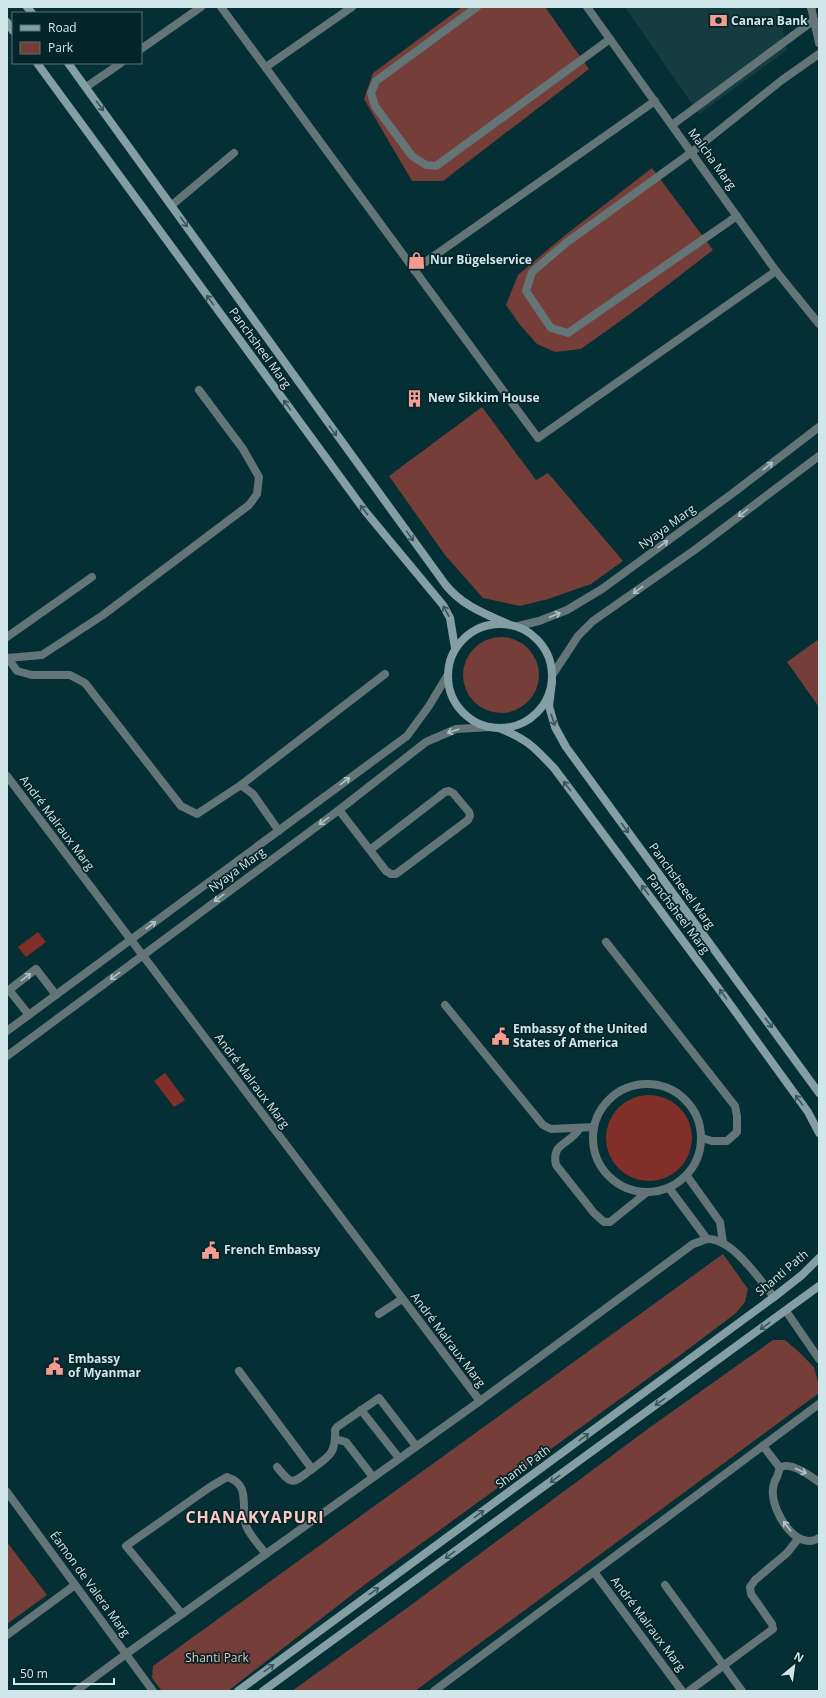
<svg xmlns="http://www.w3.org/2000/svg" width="826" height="1698" font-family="'Open Sans',sans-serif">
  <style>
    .built { fill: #153c41 }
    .green { fill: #763e38 }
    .water { fill: #822f29 }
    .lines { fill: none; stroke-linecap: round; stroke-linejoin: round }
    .service { stroke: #647577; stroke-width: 8 }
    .pedestrian { stroke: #647577; stroke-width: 8 }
    .minor { stroke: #647577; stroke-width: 8 }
    .tertiary { stroke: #647577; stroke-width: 8 }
    .secondary { stroke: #849fa3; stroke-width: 8 }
    .oneway { stroke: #38565a }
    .oneway2 { stroke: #b0c4c7 }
    .labels { text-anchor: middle; stroke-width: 3.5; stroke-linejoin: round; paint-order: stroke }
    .poi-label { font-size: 12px; font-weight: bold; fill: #d1e6e9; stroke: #062529; text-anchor: start }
    .street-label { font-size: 12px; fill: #d1e6e9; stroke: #062529 }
    .park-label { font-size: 12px; fill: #f0bfb8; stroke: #062529 }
    .district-label { font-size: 16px; font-weight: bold; letter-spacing: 1px; fill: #fdc9c2; stroke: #062529 }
  </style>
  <rect width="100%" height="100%" fill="#043035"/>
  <path class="built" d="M625,7H779L787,50L699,114Z"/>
  <g class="green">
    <path d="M462,7H545L589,69L443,181H412L364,99L373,73Z"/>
    <path d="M652,168L713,250L630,314L581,349L555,352L537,344L520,325L506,305L518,275L564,236Z"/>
    <path d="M482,407L536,480L548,473L623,561L591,584L548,599L520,606L483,598L445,555L389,476Z"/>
    <circle cx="501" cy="675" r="38"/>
    <path d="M819,639V707L787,662Z"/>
    <path d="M723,1254L748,1289L745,1302L736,1313L683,1353L367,1583L228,1691H162L152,1678L153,1666Z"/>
    <path d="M773,1340H785L799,1352L814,1367L819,1386V1393L415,1691H292L411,1605L649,1428Z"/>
    <path d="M7,1542L47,1595L7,1624Z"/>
  </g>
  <g class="water">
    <path d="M38,932L46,942L26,957L18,947Z"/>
    <path d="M165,1073L185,1100L174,1107L154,1081Z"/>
    <circle cx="649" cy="1138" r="43"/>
  </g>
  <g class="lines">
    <g class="service">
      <path d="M811,7L819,43"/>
      <path d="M692,152L782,80L819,54"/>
      <path d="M172,205L234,153"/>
      <path d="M7,637L92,577"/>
      <path d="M7,658L42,655L103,615L249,505L257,494L259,477L243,449L199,390"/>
      <path d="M8,658L17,671L32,675H70L85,683L181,806L197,814L241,785L253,794L279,831"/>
      <path d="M241,785L385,674"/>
      <path d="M339,810L386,871L391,874H396L468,820L470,816L469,812L453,793L449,791L445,792L370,850"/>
      <path d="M606,942L735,1106L737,1116V1132L727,1141H712L702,1138"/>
      <path d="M445,1005L543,1125L551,1129L594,1127"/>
      <path d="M29,1015L9,990L36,969L56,995"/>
      <circle cx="647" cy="1138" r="54"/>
      <path d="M579,1129C570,1145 551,1142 556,1165L594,1213L604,1222H610L646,1193"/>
      <path d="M687,1176L720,1222L723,1243"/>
      <path d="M669,1188L707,1239"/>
      <path d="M379,1314L402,1299"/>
      <path d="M239,1371L312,1469C330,1456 336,1453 335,1430L337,1427L379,1398L416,1446"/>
      <path d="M361,1410L399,1458"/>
      <path d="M335,1439L346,1442L373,1477"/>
      <path d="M763,1446L780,1468"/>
      <path d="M277,1467C293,1487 292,1483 312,1469"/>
      <path d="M819,1482C812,1477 789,1460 780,1468C779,1470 778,1475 777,1477C774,1481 772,1490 773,1495C774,1514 797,1552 819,1538"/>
      <path d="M665,1585L742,1691"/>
      <path d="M182,1614L126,1546L210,1487L227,1477C253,1485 239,1510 247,1528C251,1537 260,1546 266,1554"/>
      <path d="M7,1635L75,1585"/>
      <path d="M689,1691L773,1629L772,1624L751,1594L750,1587L755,1580L787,1553L798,1539"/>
    </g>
    <path class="pedestrian" d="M672,125L814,20"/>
    <g class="minor">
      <path d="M221,7L538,438L776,271"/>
      <path d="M477,7L376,81L371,93L375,106L412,156L426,165L436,166L610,39"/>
      <path d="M587,7L776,271L819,324"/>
      <path d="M811,7H812"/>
      <path d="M141,49L201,7"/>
      <path d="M266,67L352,7"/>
      <path d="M86,87L121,63"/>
      <path d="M692,152L566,243L532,272L526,291L551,328L568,333L737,216"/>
      <path d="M414,270L655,101"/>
      <path d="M7,776L480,1401"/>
      <path d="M786,1311L819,1359"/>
      <path d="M7,1492L153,1691"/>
      <path d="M594,1572L682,1691"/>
      <path d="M76,1691L126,1654L480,1401L693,1244C698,1243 704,1239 708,1239C733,1239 759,1279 774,1297"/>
      <path d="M434,1691L819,1404"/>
    </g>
    <g class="tertiary">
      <path d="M518,626L539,621L567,610L602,589L733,493L819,427"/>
      <path d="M553,674L578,636L593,621L696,549L819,456"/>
      <path d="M7,1031L407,736L429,706L447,676"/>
      <path d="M7,1056L339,810L426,742L456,729L491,727"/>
    </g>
    <g class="secondary">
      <path d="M27,7L32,13"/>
      <path d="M7,22L13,31"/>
      <path d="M37,63L365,511L443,605L450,618L455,648"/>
      <path d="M68,63L445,584C461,605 485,614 508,624"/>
      <circle cx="500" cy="676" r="52"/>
      <path d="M552,682L549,706L555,727L566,747L819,1093"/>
      <path d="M499,728C527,739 534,747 554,768L724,996L808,1112L819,1133"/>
      <path d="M238,1691L774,1297L802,1275L819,1258"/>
      <path d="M263,1691L819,1286"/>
    </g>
  </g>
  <defs><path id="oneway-shaft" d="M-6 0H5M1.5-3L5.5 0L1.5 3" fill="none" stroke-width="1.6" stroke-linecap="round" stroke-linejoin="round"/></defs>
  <g class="oneway">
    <use href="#oneway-shaft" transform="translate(100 106) rotate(54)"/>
    <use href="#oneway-shaft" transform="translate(184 222) rotate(55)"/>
    <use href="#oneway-shaft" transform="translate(210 300) rotate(-126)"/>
    <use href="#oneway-shaft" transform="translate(287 405) rotate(-126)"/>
    <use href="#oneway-shaft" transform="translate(333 431) rotate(54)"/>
    <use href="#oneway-shaft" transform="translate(364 510) rotate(-128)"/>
    <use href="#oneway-shaft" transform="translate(410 536) rotate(54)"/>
    <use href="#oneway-shaft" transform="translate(446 611) rotate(-119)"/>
    <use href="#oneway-shaft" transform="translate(553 720) rotate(72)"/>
    <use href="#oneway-shaft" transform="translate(567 786) rotate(-127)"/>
    <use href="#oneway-shaft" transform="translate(625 828) rotate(54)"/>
    <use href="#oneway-shaft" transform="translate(645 890) rotate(-127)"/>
    <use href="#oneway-shaft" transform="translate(723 994) rotate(-126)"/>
    <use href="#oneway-shaft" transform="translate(769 1023) rotate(53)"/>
    <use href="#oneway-shaft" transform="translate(799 1100) rotate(-126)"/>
    <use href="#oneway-shaft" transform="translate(765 1326) rotate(144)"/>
    <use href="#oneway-shaft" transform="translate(660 1402) rotate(144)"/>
    <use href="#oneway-shaft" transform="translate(584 1437) rotate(-36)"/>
    <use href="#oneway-shaft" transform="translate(555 1479) rotate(144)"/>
    <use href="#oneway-shaft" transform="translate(479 1514) rotate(-36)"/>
    <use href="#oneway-shaft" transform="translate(450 1555) rotate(144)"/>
    <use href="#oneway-shaft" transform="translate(374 1591) rotate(-36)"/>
    <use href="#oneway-shaft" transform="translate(269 1668) rotate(-36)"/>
  </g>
  <g class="oneway2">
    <use href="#oneway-shaft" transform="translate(768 466) rotate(-38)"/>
    <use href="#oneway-shaft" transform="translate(743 513) rotate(143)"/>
    <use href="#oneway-shaft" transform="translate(663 544) rotate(-36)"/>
    <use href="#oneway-shaft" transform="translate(638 590) rotate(144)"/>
    <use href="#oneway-shaft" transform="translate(555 615) rotate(-22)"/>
    <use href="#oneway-shaft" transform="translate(453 731) rotate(162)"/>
    <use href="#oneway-shaft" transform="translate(345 781) rotate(-37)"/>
    <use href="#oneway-shaft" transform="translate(324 821) rotate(144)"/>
    <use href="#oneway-shaft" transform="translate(219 898) rotate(144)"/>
    <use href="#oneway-shaft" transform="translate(151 925) rotate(-37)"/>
    <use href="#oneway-shaft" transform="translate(115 976) rotate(144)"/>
    <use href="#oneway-shaft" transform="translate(26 977) rotate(-37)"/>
    <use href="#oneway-shaft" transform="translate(801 1471) rotate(24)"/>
    <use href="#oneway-shaft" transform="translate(787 1526) rotate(-127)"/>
  </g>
  <defs>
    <symbol id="bank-bare" viewBox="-9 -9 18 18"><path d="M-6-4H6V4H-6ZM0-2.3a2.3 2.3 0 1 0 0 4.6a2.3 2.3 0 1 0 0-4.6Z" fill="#f59c92" stroke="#062529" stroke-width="2.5" paint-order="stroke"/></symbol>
    <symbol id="shop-bare" viewBox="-9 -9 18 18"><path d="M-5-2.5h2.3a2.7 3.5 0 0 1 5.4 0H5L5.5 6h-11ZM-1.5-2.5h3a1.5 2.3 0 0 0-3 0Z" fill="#f59c92" stroke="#062529" stroke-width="2.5" paint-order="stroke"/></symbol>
    <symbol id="building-bare" viewBox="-9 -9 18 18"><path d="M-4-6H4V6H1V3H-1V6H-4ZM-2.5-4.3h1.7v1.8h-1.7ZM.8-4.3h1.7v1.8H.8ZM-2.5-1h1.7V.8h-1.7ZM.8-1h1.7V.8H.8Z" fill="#f59c92" stroke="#062529" stroke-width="2.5" paint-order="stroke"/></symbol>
    <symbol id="civic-bare" viewBox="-9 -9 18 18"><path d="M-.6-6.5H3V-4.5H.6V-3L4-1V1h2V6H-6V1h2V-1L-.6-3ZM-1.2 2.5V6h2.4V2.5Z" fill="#f59c92" stroke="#062529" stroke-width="2.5" paint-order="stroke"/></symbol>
  </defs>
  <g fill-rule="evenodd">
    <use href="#bank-bare" x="706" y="8" width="25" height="25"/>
    <use href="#shop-bare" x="404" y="248" width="25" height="25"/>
    <use href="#building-bare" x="402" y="386" width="25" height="25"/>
    <use href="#civic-bare" x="488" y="1024" width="25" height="25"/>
    <use href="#civic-bare" x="198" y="1238" width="25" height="25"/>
    <use href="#civic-bare" x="42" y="1354" width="25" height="25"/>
  </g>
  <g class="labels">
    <g class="poi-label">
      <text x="731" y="25">Canara Bank</text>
      <text x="430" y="264">Nur Bügelservice</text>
      <text x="428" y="402">New Sikkim House</text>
      <text x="513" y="1033">Embassy of the United<tspan x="513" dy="14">States of America</tspan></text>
      <text x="224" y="1254">French Embassy</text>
      <text x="68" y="1363">Embassy<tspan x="68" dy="14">of Myanmar</tspan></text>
    </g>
    <g class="street-label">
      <text transform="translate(712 159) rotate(54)" y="4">Malcha Marg</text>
      <text transform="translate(260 348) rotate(54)" y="4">Panchsheel Marg</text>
      <text transform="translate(667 527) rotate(-36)" y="4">Nyaya Marg</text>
      <text transform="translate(57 823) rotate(53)" y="4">André Malraux Marg</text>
      <text transform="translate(237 870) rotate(-36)" y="4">Nyaya Marg</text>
      <text transform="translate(682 886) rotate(54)" y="4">Panchsheeel Marg</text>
      <text transform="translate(678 914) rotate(53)" y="4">Panchsheel Marg</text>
      <text transform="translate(252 1081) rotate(53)" y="4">André Malraux Marg</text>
      <text transform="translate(782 1273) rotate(-40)" y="4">Shanti Path</text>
      <text transform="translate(448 1340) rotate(53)" y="4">André Malraux Marg</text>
      <text transform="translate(523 1467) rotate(-36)" y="4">Shanti Path</text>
      <text transform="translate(90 1584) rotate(54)" y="4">Éamon de Valera Marg</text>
      <text transform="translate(648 1624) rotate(53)" y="4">André Malraux Marg</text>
    </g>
    <g class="park-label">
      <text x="217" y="1662">Shanti Park</text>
    </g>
    <g class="district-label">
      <text x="255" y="1523">CHANAKYAPURI</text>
    </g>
  </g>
  <rect width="826" height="1698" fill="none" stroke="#d1e6e9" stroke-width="16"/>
  <rect x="12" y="12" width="130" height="52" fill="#062529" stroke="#577276"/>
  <rect x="20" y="25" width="20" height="6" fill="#849fa3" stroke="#577276"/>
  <text x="48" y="32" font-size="12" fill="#d1e6e9">Road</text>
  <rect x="20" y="42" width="20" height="12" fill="#763e38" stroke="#577276"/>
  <text x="48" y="52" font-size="12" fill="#d1e6e9">Park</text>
  <g transform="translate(794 1666) rotate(29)" stroke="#062529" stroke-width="3" paint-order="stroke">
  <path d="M0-3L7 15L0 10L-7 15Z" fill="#d1e6e9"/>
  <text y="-6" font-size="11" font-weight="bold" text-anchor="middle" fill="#d1e6e9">N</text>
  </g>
  <path d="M14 1678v6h100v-6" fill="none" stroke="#d1e6e9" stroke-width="2"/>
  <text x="20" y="1678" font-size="12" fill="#d1e6e9" stroke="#062529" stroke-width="3" paint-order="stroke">50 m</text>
</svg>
